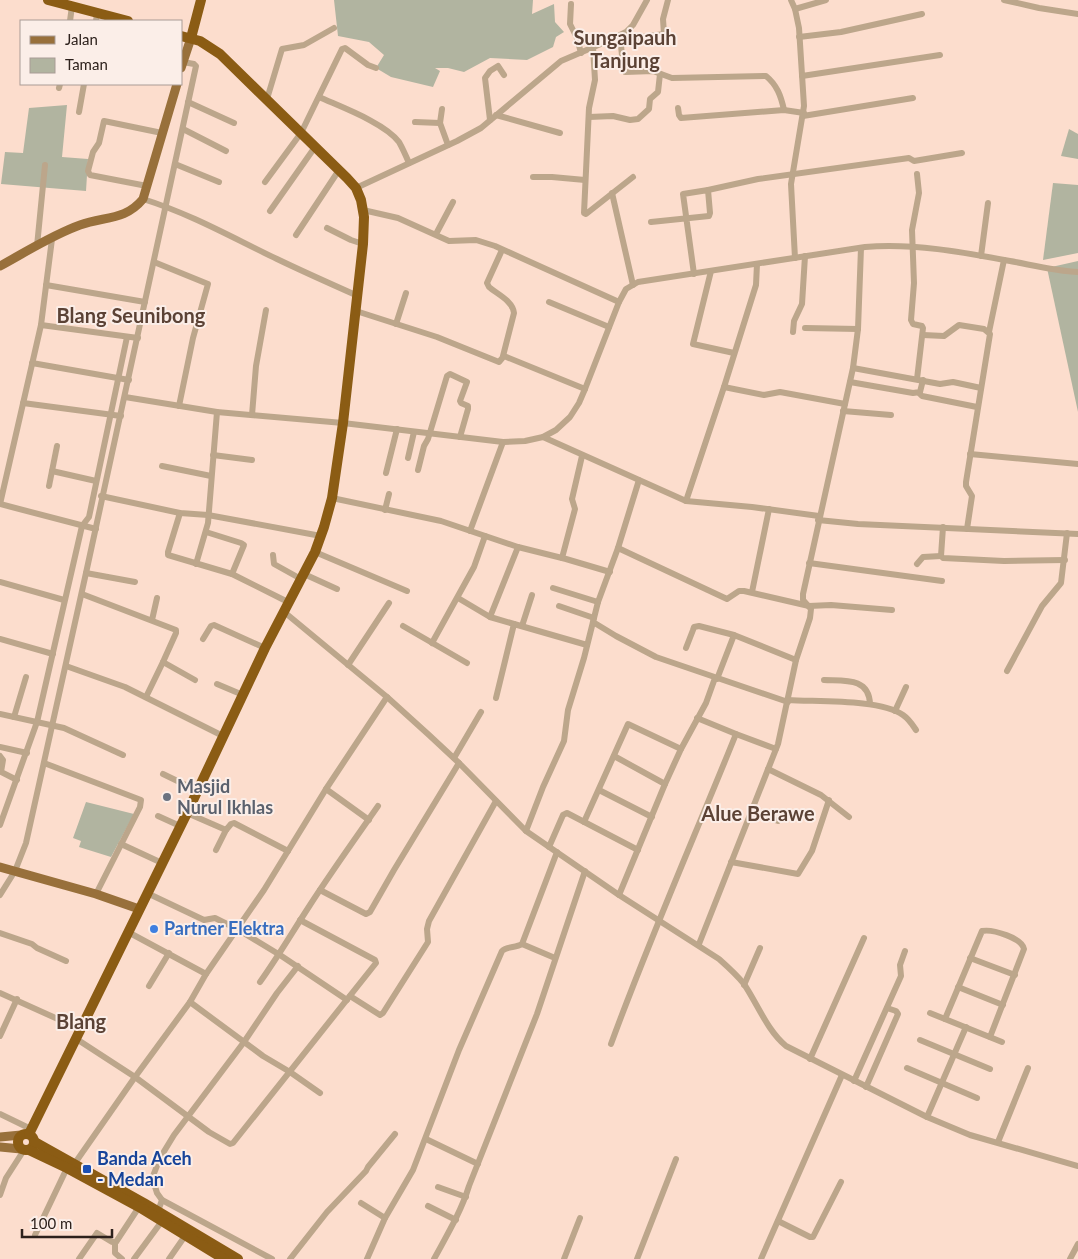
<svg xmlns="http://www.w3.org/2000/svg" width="1078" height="1259" font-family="Lato,sans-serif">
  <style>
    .green { fill: #b1b4a0 }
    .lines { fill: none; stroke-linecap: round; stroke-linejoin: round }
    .minor { stroke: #bca68b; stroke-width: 6 }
    .major { stroke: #98703b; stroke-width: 9 }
    .highway { stroke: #8b5c14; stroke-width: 10 }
    .worship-dot { fill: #6b7280; stroke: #fbeee8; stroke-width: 2 }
    .shop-dot { fill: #3f7fe0; stroke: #fbeee8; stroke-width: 2 }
    .transit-dot { fill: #1a4fb4; stroke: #fbeee8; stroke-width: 2 }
    .labels { text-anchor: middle; stroke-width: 4; stroke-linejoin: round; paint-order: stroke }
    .worship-label { font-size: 18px; font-weight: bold; fill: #5b616d; stroke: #fbeee8; text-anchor: start }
    .shop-label { font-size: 18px; font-weight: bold; fill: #366cbe; stroke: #fbeee8; text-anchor: start }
    .transit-label { font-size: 18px; font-weight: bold; fill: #164399; stroke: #fbeee8; text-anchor: start }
    .quarter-label { font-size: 20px; font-weight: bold; fill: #5b4235; stroke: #fbeee8 }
  </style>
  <rect width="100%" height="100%" fill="#fcddcd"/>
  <g class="green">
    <path d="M334,0H533L532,14L554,4L555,22L564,32L556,37L553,47L527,60L490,58L464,72L448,68H435L440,71L433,87L391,77L376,68L384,55L369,42L338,36Z"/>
    <path d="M67,105L62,157L88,159L86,191L1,184L5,152L23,153L29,108Z"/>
    <path d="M1069,129L1078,134V159L1061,156Z"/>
    <path d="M1053,183L1078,185V253L1043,260Z"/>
    <path d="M1078,261V412L1047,268Z"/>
    <path d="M86,802L134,814L111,857L79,847L81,841L73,838Z"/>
  </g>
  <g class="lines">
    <g class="minor">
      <path d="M791,0L795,9L799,28L804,106L791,184L795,258"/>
      <path d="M1004,0L1039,8L1078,14"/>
      <path d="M571,4L570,24L577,38L581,53"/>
      <path d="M795,9L826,0"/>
      <path d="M70,21L72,6"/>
      <path d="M96,21L97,13"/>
      <path d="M620,35L623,66L625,72L653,71L672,78L766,76C777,85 781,96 784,110"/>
      <path d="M799,37L841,32L922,14"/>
      <path d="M621,40L664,34L663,19L668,0"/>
      <path d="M593,47L595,80L589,108L584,213L586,214L633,177"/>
      <path d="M802,76L940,55"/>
      <path d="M59,88L60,84"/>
      <path d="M319,97C341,107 385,123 399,142C403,149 406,156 409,163"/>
      <path d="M267,99L282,49L304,45L334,28"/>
      <path d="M188,102L234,123"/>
      <path d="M678,108L679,115L681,118L784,110L804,113"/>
      <path d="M442,109L440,123L448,145"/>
      <path d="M79,112L84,84"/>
      <path d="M496,115L560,133"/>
      <path d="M803,116L913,98"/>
      <path d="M589,117L613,116L630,120L638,119L649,109L650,99L658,92L660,74"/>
      <path d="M490,120L485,78L490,71L498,66L504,75"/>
      <path d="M415,122L440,123"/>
      <path d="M183,129L226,151"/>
      <path d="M175,164L219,182"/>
      <path d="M917,174L919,193L912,230L914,283L911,320L913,324L922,326L923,328L917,379"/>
      <path d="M533,177H552L585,180"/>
      <path d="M265,182L301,133L342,49L345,48L368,65L376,68"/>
      <path d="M147,186L90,175L88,171L93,152L99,143L104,121L162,133"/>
      <path d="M356,188L457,141L481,128L561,61L610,40L626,32L633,25L647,0"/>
      <path d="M708,190L758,179L909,158L914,161L962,153"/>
      <path d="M612,193L633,285"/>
      <path d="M143,199C191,214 233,238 277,259C304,272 331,284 358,296"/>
      <path d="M363,210L398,218L449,241L476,240L495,246L619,302"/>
      <path d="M270,211L315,147"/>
      <path d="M651,222L709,216L710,213L708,190L683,194L694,274"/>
      <path d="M327,228L351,240L363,244"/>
      <path d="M436,234L453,202"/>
      <path d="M296,235L339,170"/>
      <path d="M37,246L45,165"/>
      <path d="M502,250L487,283L489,287C497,294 513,301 514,313L503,356"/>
      <path d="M981,256L988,203"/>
      <path d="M154,262L208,284L193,338L179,406"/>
      <path d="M757,264L756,285L724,387L764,395L780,392L845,404"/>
      <path d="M711,271L693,344L734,353"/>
      <path d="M46,285L145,302"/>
      <path d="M549,302L609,327"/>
      <path d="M356,311L437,337L499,362L504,356L585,389"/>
      <path d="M396,324L406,293"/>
      <path d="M41,325L138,338"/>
      <path d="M805,328L858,329"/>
      <path d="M793,332L794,321L802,304L805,256"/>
      <path d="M989,332L1004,260"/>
      <path d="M923,335L944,336L959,325L984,329L990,334L966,482V486L972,496L967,529"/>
      <path d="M32,363L129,380"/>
      <path d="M853,368L940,384L953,382L981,388"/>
      <path d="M850,382L913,393L920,392L923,380"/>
      <path d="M919,393L922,396L977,407"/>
      <path d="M125,397L217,412L343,423L503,442L525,441L543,437L556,430L570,417L579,403L585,389L619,302L626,289L638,282L865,247C913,243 962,252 1010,261C1032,265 1055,271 1078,272"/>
      <path d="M23,403L121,416"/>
      <path d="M843,411L891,415"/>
      <path d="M252,415L256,366L266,310"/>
      <path d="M543,437L686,501L752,507L819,516"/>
      <path d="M970,454L1078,464"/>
      <path d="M213,455L252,460"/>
      <path d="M408,458L414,432"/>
      <path d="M162,466L211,476"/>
      <path d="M418,470L424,446L428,439L447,376L450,374L467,382L460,401L461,403L468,406V409L460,437"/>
      <path d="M52,471L96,481"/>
      <path d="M386,473L397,429"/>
      <path d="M49,486L57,446"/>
      <path d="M101,496L180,513L208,515L321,536"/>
      <path d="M332,498L441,521L518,547L566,559L610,572"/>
      <path d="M686,501L724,387"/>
      <path d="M0,504L41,325L52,239"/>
      <path d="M0,504L96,529"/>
      <path d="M385,510L389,494"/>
      <path d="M180,513L168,552V555L232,574L288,602"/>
      <path d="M818,520L858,524L1078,534"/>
      <path d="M943,527L941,556L943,558L1004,561L1065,560"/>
      <path d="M470,531L503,442"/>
      <path d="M206,532L241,543L244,545L232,574"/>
      <path d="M618,548L727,599L739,591H744L809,606L831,605L892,610"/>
      <path d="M315,552L407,591"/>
      <path d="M273,555L274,564L301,579"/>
      <path d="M562,558L575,509L572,499L582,456"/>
      <path d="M809,563L942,581"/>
      <path d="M196,564L208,523L217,412"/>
      <path d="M917,564L923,557L941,556"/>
      <path d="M86,573L135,582"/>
      <path d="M304,574L337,589"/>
      <path d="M0,582L64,600"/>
      <path d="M553,588L598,602"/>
      <path d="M752,592L769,509"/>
      <path d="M82,594L176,630V633L163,662L195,680"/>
      <path d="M458,598L490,617L514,624"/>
      <path d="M559,606L594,618"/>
      <path d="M283,611L387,697L429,735L459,763L526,831L619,895L719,959C728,967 737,975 744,984C758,1005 767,1030 786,1046L927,1117L970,1135L1078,1166"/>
      <path d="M490,617L518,547"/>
      <path d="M152,620L157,598"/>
      <path d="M593,622L616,636L656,657L788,702"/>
      <path d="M403,626L467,663"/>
      <path d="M522,626L532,595"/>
      <path d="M0,639L53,654"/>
      <path d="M203,639L211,626L214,625L265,648"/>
      <path d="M432,643L474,567L485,536"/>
      <path d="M686,648L693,630L694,627L699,626L734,635L796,660"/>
      <path d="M348,665L389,603"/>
      <path d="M66,666L125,687L223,736"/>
      <path d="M1007,671L1042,606L1061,583L1067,533"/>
      <path d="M717,679L734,635"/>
      <path d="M824,680C844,681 869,677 870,704"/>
      <path d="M217,684L243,695"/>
      <path d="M146,697L163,662"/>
      <path d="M496,698L514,624L587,645"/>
      <path d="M788,700C818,702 880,699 903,715C909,719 912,724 916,730"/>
      <path d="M895,711L906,687"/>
      <path d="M0,714L64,728L123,755"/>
      <path d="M14,717L26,677"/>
      <path d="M697,718L736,734L776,749"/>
      <path d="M0,747L27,753"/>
      <path d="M0,756L3,760L1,772L17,780"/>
      <path d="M614,756L665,784"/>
      <path d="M454,758L481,712"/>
      <path d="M44,763L141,800L140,807L96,894"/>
      <path d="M768,769L821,795L849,817"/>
      <path d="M163,774L196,790"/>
      <path d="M326,789L369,820"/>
      <path d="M599,790L652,817"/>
      <path d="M751,812L778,821"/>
      <path d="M187,813L226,830L231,824L234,823L288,851"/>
      <path d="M158,816L180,826"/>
      <path d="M584,822L628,724L681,749"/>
      <path d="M0,825L37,722L82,526L89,517L127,337"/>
      <path d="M526,831L543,787L564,741L568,710L584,658L598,602L618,548L639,480"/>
      <path d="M121,844L162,863"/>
      <path d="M549,847L563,815L567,813L638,850"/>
      <path d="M216,850L226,830"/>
      <path d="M731,862L798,874L812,851L829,800"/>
      <path d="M320,890L366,914L370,912L394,870L459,763"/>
      <path d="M147,893L204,920L215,918L237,929L280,955L347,1000"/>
      <path d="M0,895L15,871L26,843L86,573L196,66L194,64L183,62"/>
      <path d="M619,895L665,784L681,749L706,703L715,678"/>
      <path d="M128,932L206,974"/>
      <path d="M0,933L32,944L37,948L66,961"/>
      <path d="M522,944L555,958"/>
      <path d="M699,944L778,744L796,660L810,618L811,609L803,600V594L853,368L858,329L861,248"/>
      <path d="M970,958L1015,975"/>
      <path d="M260,982C278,957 293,931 310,905C332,871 355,839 378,806"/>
      <path d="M744,985L760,948"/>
      <path d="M149,986L169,953"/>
      <path d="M958,987L1003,1005"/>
      <path d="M0,993L80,1029"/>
      <path d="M350,996L380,1015L383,1013L428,942L427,929L429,921L496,801"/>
      <path d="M190,1002L263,1056L290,1072L320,1093"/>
      <path d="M930,1013L1002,1042"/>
      <path d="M945,1019L982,931C993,929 1022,938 1024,949L990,1037"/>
      <path d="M0,1036L17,999"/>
      <path d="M75,1038L135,1077L209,1132L230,1144L233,1143L376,963L375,960L300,920"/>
      <path d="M920,1040L990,1069"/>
      <path d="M611,1044C649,940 694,838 736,734"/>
      <path d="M810,1059L864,938"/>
      <path d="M907,1068L977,1098"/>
      <path d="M854,1081L901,976L900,965L905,951"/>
      <path d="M866,1087L898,1014L896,1011L887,1008"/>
      <path d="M0,1114L31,1129"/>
      <path d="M927,1117L966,1027"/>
      <path d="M426,1139L478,1164"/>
      <path d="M998,1142L1028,1068"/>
      <path d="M75,1163L135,1077L190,1002L206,974L264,890L326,789L387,697"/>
      <path d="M438,1187L466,1197"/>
      <path d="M0,1195L6,1178L24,1150"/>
      <path d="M162,1200L272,1259"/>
      <path d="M361,1203L385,1218"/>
      <path d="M428,1206L456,1220"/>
      <path d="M157,1214L162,1200L157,1193L153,1180V1176L160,1158L174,1135L244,1042L277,993L298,966"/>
      <path d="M778,1221L810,1237H813L841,1182"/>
      <path d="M35,1235L67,1168"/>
      <path d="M115,1243V1253L122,1259"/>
      <path d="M79,1259L97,1233L112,1242H116L139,1207"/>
      <path d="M134,1259L162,1221"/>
      <path d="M169,1259L185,1236"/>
      <path d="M290,1259L327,1212L366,1171L368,1167L395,1134"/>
      <path d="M367,1259L385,1218L413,1170L459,1050L502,951C507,946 516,948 522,944L557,852"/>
      <path d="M434,1259C447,1235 461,1212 469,1186L537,1014L585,871"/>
      <path d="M564,1259L580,1218"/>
      <path d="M637,1259L676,1159"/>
      <path d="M761,1259L842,1075"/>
      <path d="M1070,1259L1078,1244"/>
    </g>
    <g class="major">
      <path d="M181,68L191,38"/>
      <path d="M0,266C26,252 52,235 80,225C104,216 125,221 143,199L177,84"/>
      <path d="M0,867L96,894L139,909"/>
      <path d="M0,1137L21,1135"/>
      <path d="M0,1147L21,1149"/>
    </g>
    <g class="highway">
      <path d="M48,0L128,21"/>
      <path d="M191,38L201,0"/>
      <circle cx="26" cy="1142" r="8"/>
      <path d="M29,1134L187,813L265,648L315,552L324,527L332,498L343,423L363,244L364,217L361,200L356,188L347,178L220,54L200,41L181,36"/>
      <path d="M35,1142L144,1203L238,1259"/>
      <path d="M29,1150L67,1168L139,1207L224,1259"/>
    </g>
  </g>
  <circle class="worship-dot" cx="167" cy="797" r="5"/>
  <circle class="shop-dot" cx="154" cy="929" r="5"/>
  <rect class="transit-dot" x="82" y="1164" width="10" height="10" rx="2.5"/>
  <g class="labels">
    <g class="worship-label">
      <text x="177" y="793">Masjid<tspan x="177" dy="21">Nurul Ikhlas</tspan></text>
    </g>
    <g class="shop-label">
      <text x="164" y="935">Partner Elektra</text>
    </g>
    <g class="transit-label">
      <text x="97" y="1165">Banda Aceh<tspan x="97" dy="21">- Medan</tspan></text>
    </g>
    <g class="quarter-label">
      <text x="625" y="45">Sungaipauh<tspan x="625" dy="23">Tanjung</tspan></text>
      <text x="131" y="323">Blang Seunibong</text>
      <text x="758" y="821">Alue Berawe</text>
      <text x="81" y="1029">Blang</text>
    </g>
  </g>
  <rect x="20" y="20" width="162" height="65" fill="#fbeee8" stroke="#a99c96"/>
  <rect x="30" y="36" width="25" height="8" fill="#98703b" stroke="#a99c96"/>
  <text x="65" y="45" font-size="15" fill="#2d211c">Jalan</text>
  <rect x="30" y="58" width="25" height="15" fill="#b1b4a0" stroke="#a99c96"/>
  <text x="65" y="70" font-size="15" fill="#2d211c">Taman</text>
  <path d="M22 1229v8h90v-8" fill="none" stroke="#2d211c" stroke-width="2.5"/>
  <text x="30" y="1229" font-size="15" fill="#2d211c" stroke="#fbeee8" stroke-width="4" paint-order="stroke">100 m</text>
</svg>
